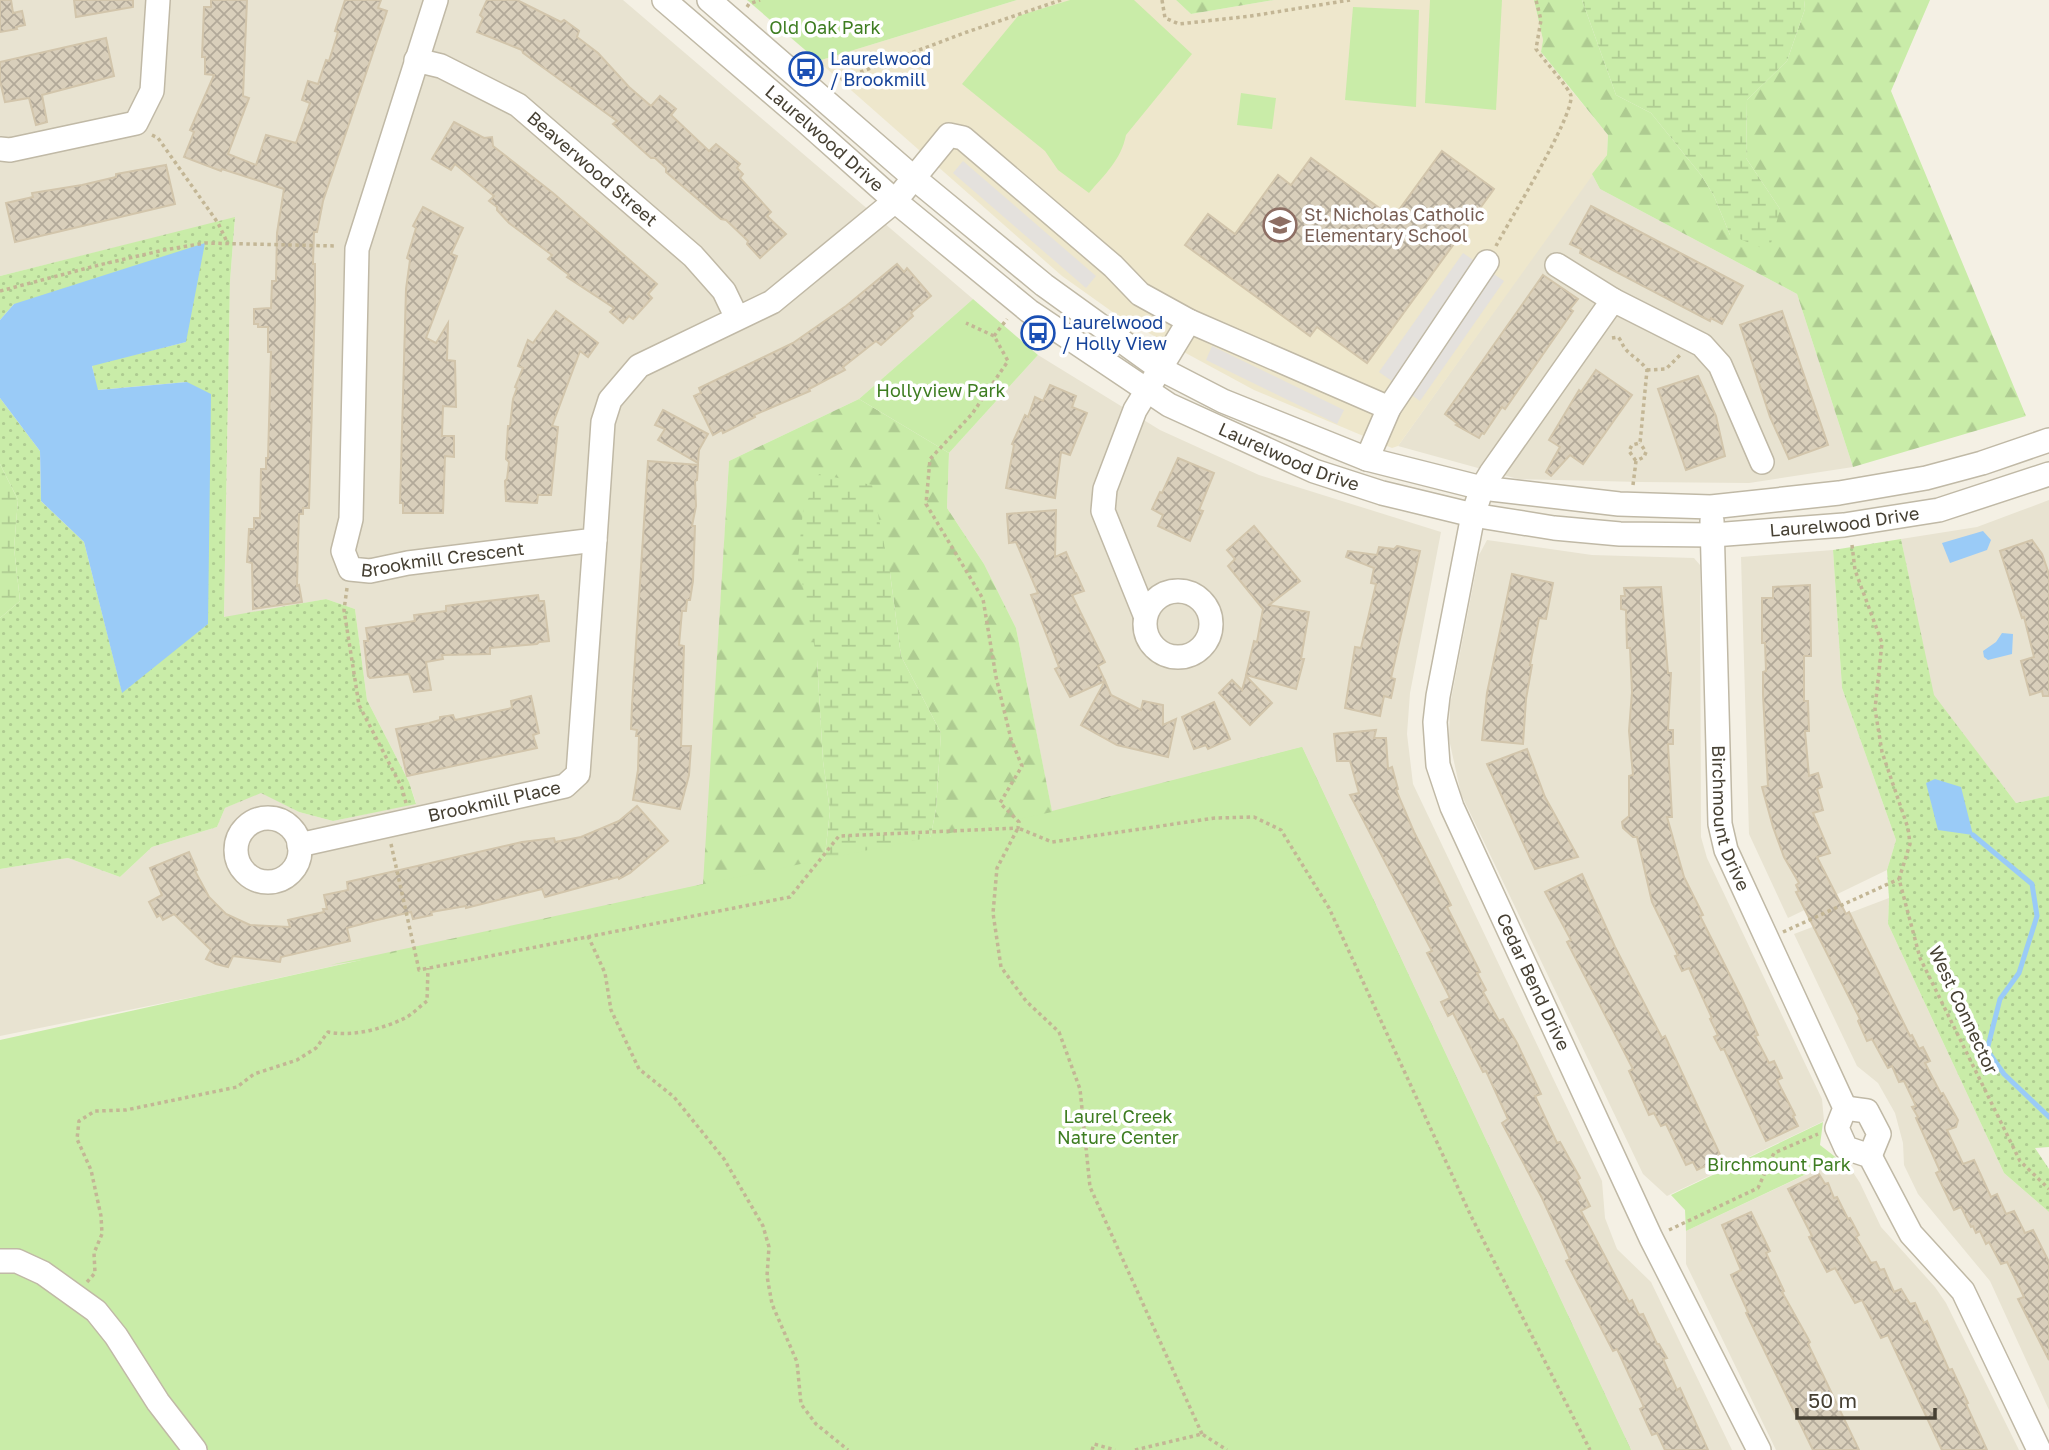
<svg xmlns="http://www.w3.org/2000/svg" width="2049" height="1450" font-family="'Golos Text',sans-serif">
  <style>
    .residential { fill: #e8e3d1 }
    .education { fill: #eee7cc }
    .grass { fill: url(#grass-dots) }
    .forest { fill: url(#forest-firs) }
    .wetland { fill: url(#wetland-marsh) }
    .green { fill: #c9eca8 }
    .parking { fill: #e4e1dd }
    .water { fill: #9acbf7 }
    .lines { fill: none; stroke-linecap: round; stroke-linejoin: round }
    .stream { stroke: #9acbf7; stroke-width: 5 }
    .building { fill: url(#building-cross-hatch); stroke: #d2c5ab; stroke-width: 2 }
    .minor-casing { stroke: #c0b9a6; stroke-width: 26 }
    .path { stroke: #c3b695; stroke-width: 3.5; stroke-dasharray: 3.5 3.5; stroke-linecap: butt }
    .minor { stroke: #fff; stroke-width: 23 }
    .labels { text-anchor: middle; stroke-width: 7; stroke-linejoin: round; paint-order: stroke }
    .park-label { font-size: 18px; fill: #3e7d21; stroke: #fff }
    .transit-label { font-size: 18px; fill: #164399; stroke: #fff; text-anchor: start }
    .street-label { font-size: 18px; fill: #464033; stroke: #fff }
    .education-label { font-size: 18px; fill: #785e54; stroke: #fff; text-anchor: start }
  </style>
  <defs>
    <pattern id="grass-dots" width="8" height="8" patternUnits="userSpaceOnUse" patternTransform="scale(1.75)"><rect width="8" height="8" fill="#c9eca8"/><path d="M2 2h.1M6 6h.1" fill="none" stroke="#aecb91" stroke-width="1.8" stroke-linecap="round"/></pattern>
    <pattern id="forest-firs" width="22" height="20" patternUnits="userSpaceOnUse" patternTransform="scale(1.75)"><rect width="22" height="20" fill="#c9eca8"/><path d="M5 1l3.5 6h-7zM16 11l3.5 6h-7z" fill="#aecb91"/></pattern>
    <pattern id="wetland-marsh" width="20" height="14" patternUnits="userSpaceOnUse" patternTransform="scale(1.75)"><rect width="20" height="14" fill="#c9eca8"/><path d="M1 5h8M5 5V1M11 12h8M15 12V8" fill="none" stroke="#aecb91"/></pattern>
    <pattern id="building-cross-hatch" width="8" height="8" patternUnits="userSpaceOnUse" patternTransform="scale(1.75)"><rect width="8" height="8" fill="#d9cfbb"/><path d="M0 0l8 8M0 8l8-8" fill="none" stroke="#b2a999"/></pattern>
  </defs>
  <rect width="100%" height="100%" fill="#f4f0e4"/>
  <g class="residential">
    <path d="M0,0H623L973,299L859,399L729,461L704,884L198,996L0,1036V869L68,858L120,877L152,847L217,827L225,808L261,792L299,812L333,821L416,803L409,782L367,700L355,609L326,599L224,618L230,281L235,218L0,276Z"/>
    <path d="M1592,174L1600,189L1797,294L1853,467L1749,483L1641,482L1518,479L1398,446Z"/>
    <path d="M1038,355L1160,430L1259,475L1441,532L1410,693L1407,734L1413,784L1602,1181L1605,1218L1617,1249L1651,1282L1732,1450H1631L1302,747L1052,812L1016,628L984,564L947,508L949,453Z"/>
    <path d="M2049,500V796L2016,803L1933,695L1901,539L1977,527Z"/>
    <path d="M1487,540L1592,555L1694,558L1700,565L1701,837L1707,858L1822,1099L1824,1121L1667,1196L1643,1174L1461,794L1449,739L1450,705L1479,555Z"/>
    <path d="M1833,550L1842,688L1896,840L1887,870L1788,918L1749,834L1741,557Z"/>
    <path d="M1889,898L1888,924L2004,1173L2049,1212V1410L1990,1281L1918,1194L1904,1165L1903,1143L1895,1113L1878,1083L1857,1066L1794,934Z"/>
    <path d="M1843,1157L1860,1183L1881,1227L1935,1287L1946,1303L2019,1450H1776L1686,1264V1231Z"/>
  </g>
  <path class="education" d="M1017,0H1176L1191,14L1274,0H1534L1543,40L1541,53L1608,135L1607,155L1398,446L1392,448L1254,390L1121,318L1062,276L818,61Z"/>
  <g class="grass">
    <path d="M235,217L230,281L224,617L326,599L355,609L367,700L409,782L416,804L333,821L299,812L261,793L225,808L217,827L152,847L120,877L68,858L0,869V618L20,601L14,548L18,500L0,464V398L40,451L41,501L84,542L122,692L187,382L97,390L92,365L186,342L14,304L0,320V276Z"/>
    <path d="M1901,539L1934,695L2016,803L2049,796V1147L2035,1148L2049,1169V1212L2004,1173L1888,924L1889,898L1887,870L1896,840L1842,688L1833,550Z"/>
  </g>
  <g class="forest">
    <path d="M1176,0H1274L1191,14Z"/>
    <path d="M1534,0H1582L1616,95L1651,113L1701,175L1714,196L1730,235L1780,209L1746,158L1747,100L1787,61L1805,9L1804,0H1930L1891,91L2026,416L1853,467L1797,294L1600,189L1592,174L1607,155L1608,135L1541,52L1543,40Z"/>
    <path d="M859,399L949,453L947,508L984,564L1016,628L1052,811L1302,747L1631,1450L920,890L936,809L941,733L901,656L890,573L817,660L823,761L830,811L821,890L330,965L703,884L729,461Z"/>
  </g>
  <g class="wetland">
    <path d="M1582,0H1804L1805,9L1787,61L1747,100L1746,158L1780,209L1769,251L1730,235L1714,196L1701,175L1651,113L1616,95Z"/>
    <path d="M0,464L18,500L14,548L20,601L0,618Z"/>
    <path d="M819,474L872,485L890,573L901,656L941,733L936,809L920,890H821L830,811L823,761L817,660L798,560L803,511Z"/>
  </g>
  <g class="green">
    <path d="M747,0H1017L818,61Z"/>
    <path d="M1070,0H1134L1192,54L1126,135C1121,160 1105,174 1089,193L1058,170L1045,151L962,84L1018,16Z"/>
    <path d="M1430,0H1502L1496,110L1425,103Z"/>
    <path d="M1353,7L1419,10L1416,107L1345,100Z"/>
    <path d="M1241,93L1276,98L1272,129L1237,125Z"/>
    <path d="M973,299L1038,355L949,453L859,399Z"/>
    <path d="M1302,747L1631,1450H0V1040L704,884L1052,812Z"/>
    <path d="M1823,1122L1820,1145L1838,1159L1686,1231L1685,1210L1671,1195Z"/>
  </g>
  <g class="parking">
    <path d="M963,161L1096,276L1086,288L953,173Z"/>
    <path d="M1463,253L1504,281L1420,401L1379,372Z"/>
    <path d="M1212,346L1344,410L1337,424L1206,360Z"/>
  </g>
  <g class="water">
    <path d="M205,243L186,342L92,366L98,390L187,382L211,394L208,624L122,693L84,542L41,501L40,451L0,398V320L14,304Z"/>
    <path d="M1983,531L1991,540L1987,550L1950,563L1942,543Z"/>
    <path d="M2002,633L2013,634L2012,654L1988,660L1984,657L1983,651L1996,642Z"/>
    <path d="M1935,779L1961,787L1973,835L1938,830L1926,783Z"/>
  </g>
  <g class="lines">
    <path class="stream" d="M1973,835L2032,884L2037,916L2019,973L2000,999L1987,1050L2004,1074L2049,1117"/>
  </g>
  <g class="building">
    <path d="M0,0H11L13,13L22,11L25,25L16,27L17,29L0,32Z"/>
    <path d="M74,0H133V7L76,17Z"/>
    <path d="M211,0H247L243,96L249,98L228,154L256,165L266,135L296,143L310,103L302,100L308,81L318,84L326,60L329,61L338,32L335,31L345,0H381L378,8L387,11L323,201L317,232H314L313,264H315V299L309,508H303V514H299L298,545L297,586L299,585L302,602L253,609L252,563L247,562L248,548L249,529H254V518H260L261,469H266V458H268L271,352H268V327H258V324H254V309L271,308L272,281H276L277,233L284,189L222,169L221,171L184,157L194,132L190,130L214,75L205,74V57H202L204,7H211Z"/>
    <path d="M487,0H517L561,22L564,20L579,31L577,37L598,53L629,87L651,106L660,96L676,109L671,115L709,151L716,144L740,164L737,168L743,174L740,178L771,212L767,216L786,234L760,258L747,244L748,241L726,220L721,219L666,172V168L655,158H651L613,124L617,121L523,53L522,50L477,32L483,18L480,15Z"/>
    <path d="M106,38L114,76L42,95L47,122L36,125L29,98L5,102L0,81V62Z"/>
    <path d="M454,122L484,138L492,137L493,146L553,193L657,284L648,294L652,298L633,319L629,316L623,323L610,312L614,308L567,277L569,275L548,259L552,255L509,223L497,210V207L489,201L494,196L455,164L451,170L432,159Z"/>
    <path d="M1442,151L1494,189L1367,363L1317,327L1310,336L1185,245L1208,214L1235,234L1278,175L1291,185L1311,158L1393,218Z"/>
    <path d="M166,165L175,204L15,242L6,203L33,197L32,193L82,185L116,177V174Z"/>
    <path d="M1591,206L1743,286L1722,324L1711,318L1710,321L1580,253L1581,249L1570,244Z"/>
    <path d="M423,207L463,228L451,254L457,256L426,338L436,343L448,323L447,360L455,361L456,407L443,406L442,436H454V457L445,456L443,513H403V503H400L406,289L410,260L407,258L416,228L413,226Z"/>
    <path d="M897,264L904,272L907,268L931,296L911,313L913,316L881,345L876,341L843,367L845,370L809,389L810,391L754,415L755,417L723,433L722,430L713,435L694,396L701,393L699,388L793,343L846,306Z"/>
    <path d="M1543,275L1578,299L1570,309L1573,311L1505,409L1502,407L1484,434L1482,433L1479,438L1456,425L1458,424L1445,414Z"/>
    <path d="M556,311L598,343L588,357L580,351L552,426L558,427L551,495H538L537,503L506,501L505,481L507,479L509,462L506,459L508,426H510L513,399L517,388L515,387L523,368L518,366L528,340L533,343Z"/>
    <path d="M1782,311L1828,445L1789,459L1770,417L1740,325Z"/>
    <path d="M1596,370L1632,395L1583,464L1570,455L1551,476L1546,472L1560,447L1549,440L1579,390L1581,392Z"/>
    <path d="M1698,376L1716,416L1725,456L1686,470L1658,389Z"/>
    <path d="M1050,385L1076,396L1072,407L1087,413L1070,455L1061,452L1055,498L1006,488L1014,445L1012,444L1025,415L1028,417L1035,397L1043,401Z"/>
    <path d="M663,410L708,434L699,450L698,463L658,440L665,429L655,425Z"/>
    <path d="M1178,458L1214,473L1199,510L1203,511L1190,541L1158,526L1163,515L1152,509L1160,492L1162,493Z"/>
    <path d="M648,461L698,465L697,480L695,481L696,506L692,526H695L693,581L690,600H687L686,611H682L679,645L684,646L681,746H691L689,775L680,809L633,800L638,770L639,736H636L637,730L631,729L632,705Z"/>
    <path d="M1056,510L1055,557L1066,552L1075,573H1076L1084,591L1072,595L1105,662L1098,666L1105,681L1070,697L1055,669L1059,667L1031,595L1038,593L1016,542L1009,543L1007,514Z"/>
    <path d="M1254,526L1300,581L1269,605L1309,612L1301,659H1304L1296,689L1246,675L1254,641L1257,642L1263,609L1228,566L1235,559L1227,550Z"/>
    <path d="M2032,540L2042,554L2049,574V696H2043L2042,691L2030,695L2021,661L2034,657L2024,617L2022,618L2000,551Z"/>
    <path d="M1397,546L1420,551L1391,678L1395,679L1391,698L1384,696L1380,716L1345,708L1355,647L1361,648L1376,584L1371,583L1374,568L1346,557L1348,551L1377,555L1379,547L1394,549Z"/>
    <path d="M1512,574L1553,583L1546,619L1539,618L1530,665H1532L1526,699L1523,744L1482,740L1487,693Z"/>
    <path d="M1810,585L1811,656H1804V701H1808L1809,731H1805L1809,776L1818,773L1822,787L1817,789L1823,810L1813,813L1830,853L1817,857L1846,914L1849,912L1910,1036L1912,1035L1919,1049L1923,1047L1930,1061L1925,1063L1941,1094L1943,1093L1958,1120L1956,1127L1947,1130L1963,1164L1974,1160L1991,1197L1997,1194L2006,1214L2014,1211L2025,1233L2033,1230L2049,1262V1360L2018,1299L2024,1297L2007,1262L2001,1264L1989,1242L1986,1244L1980,1231L1976,1233L1973,1226L1971,1227L1961,1207L1954,1210L1936,1173L1940,1171L1916,1118L1918,1117L1912,1107L1916,1106L1904,1081L1899,1082L1892,1066L1888,1068L1872,1039L1867,1041L1858,1021L1860,1019L1796,892L1799,891L1796,885L1799,883L1784,857L1773,827L1762,787L1768,786L1763,695V672L1766,671L1765,643H1762V598H1773V587Z"/>
    <path d="M1661,587L1668,673H1671L1668,730H1673V744H1668L1672,817H1667L1684,877L1703,915L1700,916L1741,997L1758,1035L1755,1036L1769,1063L1774,1061L1782,1078L1777,1080L1795,1115L1793,1116L1798,1126L1766,1141L1724,1049L1721,1050L1714,1037L1718,1035L1710,1019L1712,1018L1689,968L1682,971L1675,956L1678,955L1652,902L1637,837H1633L1623,828L1622,822L1629,816V776L1633,775L1629,731L1632,692L1630,648H1627L1626,610L1621,609V596H1625L1624,588Z"/>
    <path d="M538,595L539,601H544L549,641L539,642L537,644L490,648V654L442,655L443,659L426,662L431,690L414,692L409,674L370,678L368,676L364,641H368L366,628L415,621L414,615L446,611V606Z"/>
    <path d="M1246,676L1272,703L1250,725L1219,693L1232,680L1242,690Z"/>
    <path d="M1105,681L1111,695L1141,710L1143,701L1163,705V725L1176,719L1168,757L1117,745L1081,725Z"/>
    <path d="M531,696L539,733L533,735L537,748L407,776L396,729L429,723L440,720V717L453,715L455,720L512,708L511,701Z"/>
    <path d="M1214,702L1230,739L1208,749L1206,745L1194,749L1182,717Z"/>
    <path d="M1376,730L1374,738H1386L1388,769L1392,767L1398,789L1396,790L1414,832L1451,905L1447,907L1480,972L1477,973L1486,990L1483,992L1499,1021L1503,1019L1517,1043L1541,1094L1535,1096L1557,1143L1560,1142L1580,1178L1577,1180L1590,1206L1581,1211L1629,1302L1632,1300L1639,1315L1643,1314L1657,1344H1659L1667,1358L1663,1359L1677,1390L1680,1388L1708,1450H1665L1657,1433L1652,1435L1640,1409L1644,1407L1617,1349L1613,1351L1566,1261L1570,1259L1542,1198L1502,1123L1508,1119L1486,1071L1483,1072L1453,1013L1448,1016L1441,1002L1450,998L1427,953L1432,951L1350,795L1359,793L1350,761H1337L1334,734Z"/>
    <path d="M1527,749L1545,797L1578,857L1535,869L1487,764Z"/>
    <path d="M637,806L668,841L630,873L619,879L618,877L545,897L542,889L466,908V906L431,912L432,915L413,919L411,912L373,921L347,928L350,941L281,957L280,962L233,956L228,967L216,964L206,959L211,950L174,914L163,920L160,915L157,917L149,902L162,895L150,868L189,852L197,870L195,871L209,897L226,914L250,925L290,927L288,920L324,912L323,909H327L324,895L348,890L347,882L522,842L554,838L555,842L581,837L619,821Z"/>
    <path d="M1582,874L1615,947L1662,1038L1665,1036L1723,1161L1707,1169L1705,1166L1697,1170L1693,1162L1686,1165L1666,1124L1661,1126L1654,1113L1649,1115L1629,1071L1633,1069L1567,942L1571,940L1545,892Z"/>
    <path d="M1819,1174L1825,1184L1828,1183L1834,1198L1837,1197L1848,1219L1850,1218L1859,1235L1856,1237L1871,1263L1876,1262L1880,1270L1884,1269L1894,1292L1901,1289L1910,1304L1915,1303L1924,1323L1927,1321L1949,1370L1952,1369L1968,1403L1966,1404L1987,1450H1942L1888,1335L1881,1338L1862,1300L1855,1303L1835,1268L1827,1272L1809,1237L1812,1236L1788,1189Z"/>
    <path d="M1751,1212L1770,1251L1766,1253L1784,1291L1782,1292L1810,1342L1808,1344L1859,1450H1813L1746,1313L1748,1312L1731,1275L1741,1270L1722,1225Z"/>
  </g>
  <g class="lines">
    <defs>
      <g id="minor">
        <path id="s1" d="M436,0L357,249L351,519L343,551L350,569L370,571L408,563L595,540L603,422L610,400L639,366L772,302L895,201L949,135L963,138L1113,266L1140,294L1189,321L1389,408"/>
        <path id="s2" d="M664,0L805,121L895,201L1029,311L1169,405L1314,471L1382,493L1473,515L1554,528L1620,534L1713,535L1844,525L1939,510L2049,474"/>
        <path d="M709,0L914,178L1044,285L1159,368L1223,401L1367,459L1482,488L1619,504L1711,507L1839,493L1926,478L1982,463L2049,440"/>
        <path id="s3" d="M416,60L441,66L518,105L693,256L724,291L737,318"/>
        <path d="M0,149L10,150L136,123L152,91L158,0"/>
        <path d="M1557,265L1613,300"/>
        <path d="M1367,459L1389,408L1487,262"/>
        <path id="s4" d="M1712,521L1720,824L1726,850L1845,1108L1837,1128L1846,1148L1870,1156L1911,1234L1963,1291L2039,1450"/>
        <circle cx="1178" cy="624" r="33"/>
        <path d="M1145,615L1103,511L1105,489L1135,410L1189,321"/>
        <circle cx="268" cy="850" r="32"/>
        <path id="s5" d="M299,845L565,786L578,774L595,540"/>
        <path d="M1845,1108L1867,1111L1879,1134L1870,1156"/>
        <path d="M0,1261H17L43,1273L96,1311L116,1336L158,1402L195,1450"/>
        <path d="M1759,1450L1651,1238L1452,807L1438,765L1435,722L1438,696L1473,515L1482,488L1491,473L1613,300L1702,345L1720,365L1762,462"/>
      </g>
    </defs>
    <use href="#minor" class="minor-casing"/>
    <g class="path">
      <path d="M1162,0L1165,18L1179,24L1251,16L1350,0"/>
      <path d="M747,7L749,4L760,0"/>
      <path d="M834,82L967,32L1061,0"/>
      <path d="M152,135L158,138L218,223L228,244"/>
      <path d="M1496,246C1509,221 1573,118 1571,96C1570,89 1542,58 1536,49L1541,20L1536,0"/>
      <path d="M0,291L99,265L164,250L205,243L336,246"/>
      <path d="M994,336L1007,319"/>
      <path d="M1612,338L1618,337C1621,340 1622,344 1624,347C1630,356 1641,360 1647,370L1640,443L1632,445L1629,451L1636,461"/>
      <path d="M1647,370L1666,369L1681,354"/>
      <path d="M1633,485L1636,461L1644,457L1646,452L1640,443"/>
      <path d="M1852,545L1855,570L1882,643L1875,709L1882,752L1908,828L1910,844L1899,879L1920,958L2020,1161L2049,1189"/>
      <path d="M347,588L344,610L359,705L402,788L406,803"/>
      <path d="M391,844L419,970L790,897L839,836L1018,828L1019,822L1000,803L1022,766L1011,739L996,677L983,599L926,504L930,459L972,414L1008,361L994,336L966,323"/>
      <path d="M1783,932L1899,879"/>
      <path d="M588,936L605,973L611,1010L639,1069L674,1097L724,1159L763,1226L769,1247L767,1276L772,1304L797,1362L801,1404L816,1424L848,1450"/>
      <path d="M1669,1230L1758,1188L1774,1153L1818,1134"/>
      <path d="M87,1282L95,1273L94,1253L102,1234L101,1216L91,1170L77,1139L79,1121L95,1111L126,1110L237,1087L254,1074L297,1060L316,1048L328,1032C353,1037 382,1029 405,1018C413,1014 420,1006 427,1001L428,968"/>
      <path d="M1202,1434L1090,1187L1080,1089L1059,1032L1026,1001L1001,967L993,913L997,868L1018,828L1052,842L1215,818L1254,817L1281,830L1329,908L1471,1216L1590,1450"/>
      <path d="M1092,1450L1094,1444L1115,1450"/>
      <path d="M1135,1450L1202,1434L1227,1450"/>
    </g>
    <use href="#minor" class="minor"/>
  </g>
  <defs>
    <symbol id="bus-ring" viewBox="-11 -11 22 22"><circle r="9.5" fill="#fff" stroke="#1a4fb4" stroke-width="1.5"/><path d="M-5-6H5V4H4V6H2V4H-2V6H-4V4H-5ZM-3.5-4V0h7V-4ZM-3.5 1.2v1.5H-2V1.2ZM2 1.2v1.5H3.5V1.2Z" fill="#1a4fb4"/></symbol>
    <symbol id="school-ring" viewBox="-11 -11 22 22"><circle r="9.5" fill="#fff" stroke="#8d6e63" stroke-width="1.5"/><path d="M0-5L7-2L0 1L-7-2ZM-4 1L0 2.5L4 1V4Q0 6-4 4Z" fill="#8d6e63"/></symbol>
  </defs>
  <g fill-rule="evenodd">
    <use href="#bus-ring" x="787" y="50" width="38" height="38"/>
    <use href="#school-ring" x="1261" y="206" width="38" height="38"/>
    <use href="#bus-ring" x="1019" y="314" width="38" height="38"/>
  </g>
  <g class="labels">
    <g class="park-label">
      <text x="825" y="34">Old Oak Park</text>
      <text x="941" y="397">Hollyview Park</text>
      <text x="1118" y="1123">Laurel Creek<tspan x="1118" dy="21">Nature Center</tspan></text>
      <text x="1779" y="1171">Birchmount Park</text>
    </g>
    <g class="transit-label">
      <text x="830" y="65">Laurelwood<tspan x="830" dy="21">/ Brookmill</tspan></text>
      <text x="1062" y="329">Laurelwood<tspan x="1062" dy="21">/ Holly View</tspan></text>
    </g>
    <g class="street-label">
      <text dy="6" stroke="none"><textPath href="#s2" startOffset="212">Laurelwood Drive</textPath></text>
      <text dy="6" stroke="none"><textPath href="#s3" startOffset="210">Beaverwood Street</textPath></text>
      <text dy="6" stroke="none"><textPath href="#s2" startOffset="779">Laurelwood Drive</textPath></text>
      <text dy="6" stroke="none"><textPath href="#s2" startOffset="1346">Laurelwood Drive</textPath></text>
      <text dy="6" stroke="none"><textPath href="#s1" startOffset="677">Brookmill Crescent</textPath></text>
      <text dy="6" stroke="none"><textPath href="#s5" startOffset="200">Brookmill Place</textPath></text>
      <text dy="6" stroke="none"><textPath href="#s4" startOffset="299">Birchmount Drive</textPath></text>
      <text transform="translate(1533 982) rotate(65)" y="6">Cedar Bend Drive</text>
      <text transform="translate(1963 1010) rotate(65)" y="6">West Connector</text>
    </g>
    <g class="education-label">
      <text x="1304" y="221">St. Nicholas Catholic<tspan x="1304" dy="21">Elementary School</tspan></text>
    </g>
  </g>
  <path d="M1797 1408v10h138v-10" fill="none" stroke="#464033" stroke-width="3.5"/>
  <text x="1808" y="1408" font-size="21" fill="#464033" stroke="#ffffff" stroke-width="5" paint-order="stroke">50 m</text>
</svg>
